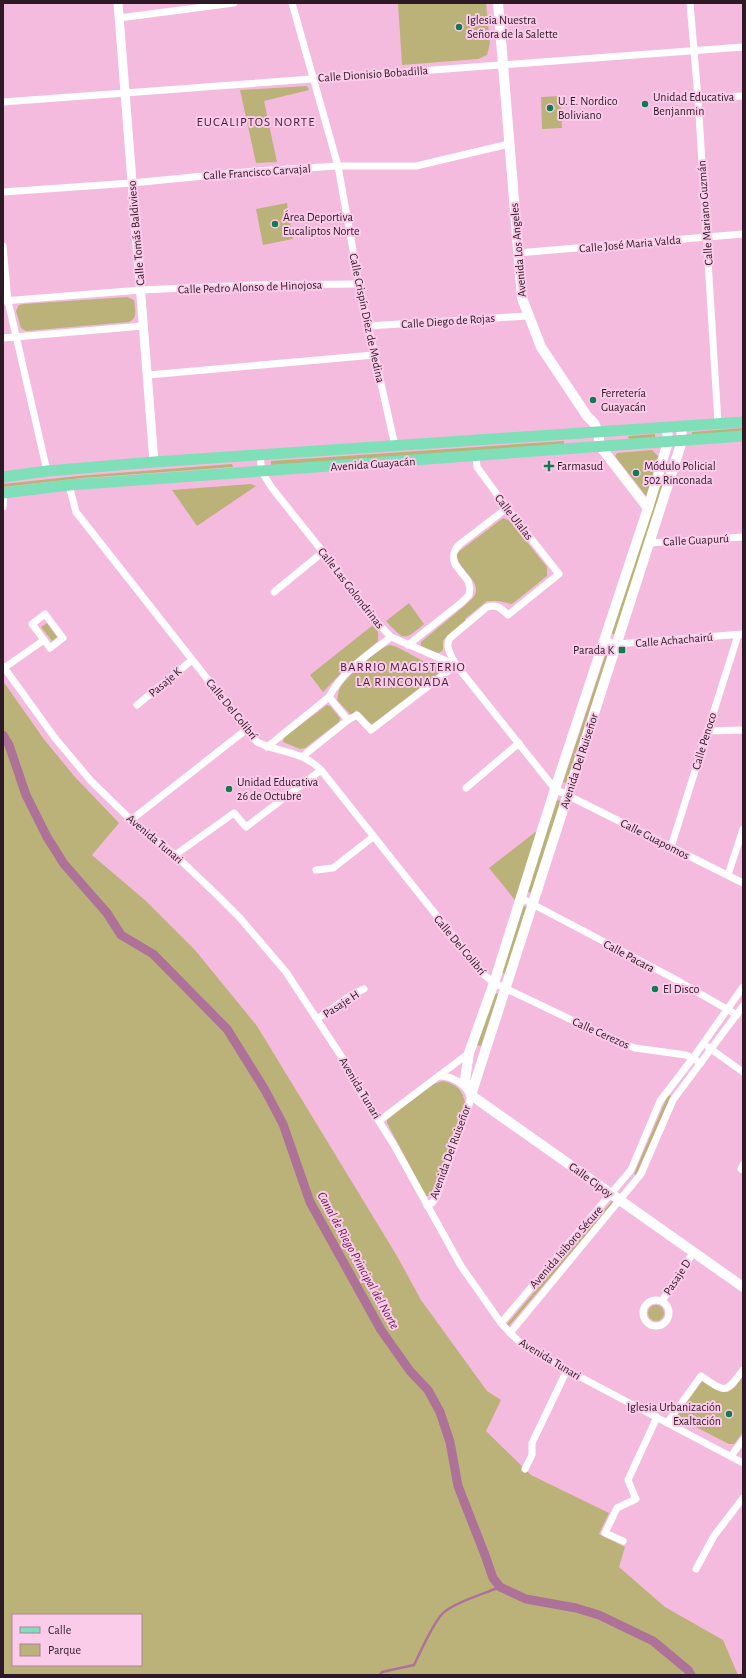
<svg xmlns="http://www.w3.org/2000/svg" width="746" height="1678" font-family="'Alegreya Sans',sans-serif">
  <style>
    .green { fill: #bbb279; fill-rule: evenodd }
    .lines { fill: none; stroke-linecap: round; stroke-linejoin: round }
    .stream { stroke: #ae7299; stroke-width: 2.5 }
    .canal { stroke: #ae7299; stroke-width: 9 }
    .minor { stroke: #fff; stroke-width: 7 }
    .tertiary { stroke: #fff; stroke-width: 9 }
    .secondary { stroke: #fff; stroke-width: 10 }
    .primary { stroke: #7edfb9; stroke-width: 11 }
    .poi-dot { fill: #147952; stroke: #fbcce9; stroke-width: 1.5 }
    .labels { text-anchor: middle; stroke-width: 4; stroke-linejoin: round; paint-order: stroke }
    .poi-label { font-size: 12px; fill: #2e1926; stroke: #fbcce9; text-anchor: start }
    .street-label { font-size: 12px; fill: #2e1926; stroke: #fbcce9 }
    .neighbourhood-label { font-size: 13px; letter-spacing: 1px; fill: #491d3b; stroke: #fbcce9 }
    .water-label { font-size: 13px; font-style: italic; fill: #641b50; stroke: #fbcce9 }
  </style>
  <rect width="100%" height="100%" fill="#f4bbdf"/>
  <g class="green">
    <path d="M398,3H486L490,43L487,55L478,59L402,65Z"/>
    <path d="M307,86L309,90L264,101L277,162L256,163L240,90Z"/>
    <path d="M560,96L562,128L542,129L541,97Z"/>
    <path d="M287,203L293,239L263,245L256,209Z"/>
    <path d="M127,297L134,300C135,308 138,319 129,322L26,331L21,328L16,311L19,305L23,304Z"/>
    <path d="M743,428V432L692,436V432Z"/>
    <path d="M655,434V438L629,440L628,436Z"/>
    <path d="M564,441V445L271,465V461Z"/>
    <path d="M652,450L659,457L647,496H646L615,456L617,453Z"/>
    <path d="M232,464L233,467L82,478L3,487V484L78,476Z"/>
    <path d="M662,477L666,478L615,635L611,633Z"/>
    <path d="M251,484L256,486L197,526L172,490Z"/>
    <path d="M503,518L510,521L547,567V576L512,604L498,601H487L465,619L466,621L445,638L443,641V650L439,653L421,647V642L469,602C491,583 455,571 457,553Z"/>
    <path d="M409,603L424,624C403,642 404,640 386,621Z"/>
    <path d="M47,623L57,637L52,641L41,627Z"/>
    <path d="M373,625L378,632V641L348,666L323,692L310,675Z"/>
    <path d="M390,645L397,647L425,662L438,666L439,671L438,674L374,723L371,724L356,710L353,714H350L337,700C338,696 338,691 340,688C345,678 379,647 390,645Z"/>
    <path d="M607,650L611,652L567,784L563,782Z"/>
    <path d="M3,681L43,738L74,776L119,823L92,855L146,901L195,950L257,1026L397,1256L421,1300L487,1391L501,1400L486,1431L531,1475L609,1513L599,1534L625,1547L619,1567L665,1607L723,1640L738,1675H3ZM13,1615H141V1665H13Z"/>
    <path d="M327,705L330,706L340,718L339,722L305,748L300,749L283,742L284,737Z"/>
    <path d="M557,800L561,801L531,893L527,891Z"/>
    <path d="M538,830L515,900L489,868Z"/>
    <path d="M523,906L527,907L505,974L501,972Z"/>
    <path d="M494,993L498,994L481,1046L476,1045Z"/>
    <path d="M443,1081C456,1084 463,1090 465,1103L432,1196H426L387,1123V1120L430,1085Z"/>
    <path d="M668,1095L671,1096L636,1175L634,1174Z"/>
    <path d="M612,1201L614,1202L509,1326L507,1324Z"/>
    <circle cx="656" cy="1313" r="8"/>
    <path d="M743,1375V1432L734,1444H729L676,1417L702,1381L721,1392H728L735,1387Z"/>
  </g>
  <g class="lines">
    <path class="stream" d="M380,1675L382,1672L414,1665C422,1649 431,1627 442,1614C452,1603 486,1593 500,1587"/>
    <path class="canal" d="M3,735L9,745L26,795L47,837L64,864L107,913L121,935L153,954L227,1029L265,1090L283,1124L310,1202L381,1330L410,1371L428,1390L440,1412L450,1442L458,1486L485,1555L493,1578L500,1587L526,1599L576,1608L599,1615L653,1641L688,1670L691,1675"/>
    <g class="minor">
      <path d="M292,3L338,166L359,284L395,446"/>
      <path d="M690,3L698,98L718,423"/>
      <path d="M119,18L234,3"/>
      <path d="M698,98L743,96"/>
      <path d="M3,102L743,47"/>
      <path d="M3,192L132,183L255,171L338,166H416L509,144"/>
      <path d="M3,246L8,301L47,471"/>
      <path d="M517,253L743,234"/>
      <path d="M3,301L141,290L254,285L359,284"/>
      <path d="M368,326L527,316"/>
      <path d="M3,338L143,326"/>
      <path d="M148,375L374,355"/>
      <path d="M260,456L262,472L272,488L323,552L373,618L391,637L456,665L555,789L743,883"/>
      <path d="M69,485L76,512L257,742C279,753 303,751 321,770L483,974L494,983L616,1041L635,1048L686,1055L701,1063"/>
      <path d="M3,507L4,493"/>
      <path d="M650,543L743,537"/>
      <path d="M274,592L323,552"/>
      <path d="M45,614L63,638L50,648L32,624Z"/>
      <path d="M605,641L617,644L743,634"/>
      <path d="M408,645L461,603L469,595L470,588L468,581L455,564C452,556 453,550 460,544L507,508"/>
      <path d="M456,665C452,656 444,647 450,638L487,607C497,604 501,608 508,615L559,574L507,508L477,467L476,456"/>
      <path d="M3,666L55,738L91,781L131,820L175,855L216,894L240,918L286,972L345,1062L354,1082L394,1145L461,1266L501,1323L510,1333L524,1346L567,1370L743,1463"/>
      <path d="M4,668L44,640"/>
      <path d="M329,697L348,720"/>
      <path d="M137,705L192,660"/>
      <path d="M707,731L743,730"/>
      <path d="M267,747L329,697C343,670 368,655 391,637"/>
      <path d="M303,756L348,720L357,715L371,730L456,665"/>
      <path d="M466,788L519,743"/>
      <path d="M131,820L247,729"/>
      <path d="M671,847L738,635"/>
      <path d="M175,855L234,813L246,827L321,770"/>
      <path d="M316,870L333,868L373,837"/>
      <path d="M728,875L743,829"/>
      <path d="M521,898L673,978L737,1015"/>
      <path d="M317,1019L351,995L364,989"/>
      <path d="M708,1047L743,1072"/>
      <path d="M379,1121L469,1053"/>
      <path d="M743,1165L741,1169L743,1170"/>
      <path d="M427,1206L432,1203L436,1198L469,1105L471,1095C463,1083 453,1076 439,1076"/>
      <circle cx="656" cy="1313" r="13"/>
      <path d="M662,1301L693,1253"/>
      <path d="M501,1323L631,1170L660,1101L693,1058L743,987"/>
      <path d="M510,1333L641,1174L673,1100L743,1006"/>
      <path d="M667,1423L701,1376C725,1392 725,1395 743,1370"/>
      <path d="M731,1456L743,1440"/>
      <path d="M525,1469L532,1455V1443L567,1370"/>
      <path d="M623,1541L605,1533L617,1508L636,1499L628,1480L657,1417"/>
      <path d="M696,1569L714,1536L743,1498"/>
    </g>
    <path class="tertiary" d="M118,3L154,462"/>
    <g class="secondary">
      <path d="M498,3L522,298L541,347L587,416L594,423L598,432L600,446L648,508"/>
      <path d="M471,1095L682,441L681,426"/>
      <path d="M471,1095L465,1080L469,1053L494,983L555,789L648,508L668,442L667,427"/>
      <path d="M471,1095L743,1287"/>
    </g>
    <g class="primary">
      <path d="M3,477L47,471L154,462L743,422"/>
      <path d="M3,493L69,485L743,436"/>
    </g>
  </g>
  <g class="poi-dot">
    <circle cx="459" cy="27" r="4"/>
    <circle cx="645" cy="104" r="4"/>
    <circle cx="550" cy="108" r="4"/>
    <circle cx="275" cy="224" r="4"/>
    <circle cx="593" cy="400" r="4"/>
    <path d="M547 460h4v4h4v4h-4v4h-4v-4h-4v-4h4z"/>
    <circle cx="636" cy="473" r="4"/>
    <rect x="618" y="646" width="8" height="8" rx="2"/>
    <circle cx="229" cy="789" r="4"/>
    <circle cx="655" cy="989" r="4"/>
    <circle cx="729" cy="1414" r="4"/>
  </g>
  <g class="labels">
    <g class="poi-label">
      <text x="467" y="24">Iglesia Nuestra<tspan x="467" dy="14">Señora de la Salette</tspan></text>
      <text x="653" y="101">Unidad Educativa<tspan x="653" dy="14">Benjanmin</tspan></text>
      <text x="558" y="105">U. E. Nordico<tspan x="558" dy="14">Boliviano</tspan></text>
      <text x="283" y="221">Área Deportiva<tspan x="283" dy="14">Eucaliptos Norte</tspan></text>
      <text x="601" y="397">Ferretería<tspan x="601" dy="14">Guayacán</tspan></text>
      <text x="557" y="470">Farmasud</text>
      <text x="644" y="470">Módulo Policial<tspan x="644" dy="14">502 Rinconada</tspan></text>
      <text x="614" y="654" text-anchor="end">Parada K</text>
      <text x="237" y="786">Unidad Educativa<tspan x="237" dy="14">26 de Octubre</tspan></text>
      <text x="663" y="993">El Disco</text>
      <text x="721" y="1411" text-anchor="end">Iglesia Urbanización<tspan x="721" dy="14">Exaltación</tspan></text>
    </g>
    <g class="street-label">
      <text transform="translate(373 74) rotate(-4)" y="4">Calle Dionisio Bobadilla</text>
      <text transform="translate(257 172) rotate(-4)" y="4">Calle Francisco Carvajal</text>
      <text transform="translate(705 213) rotate(-94)" y="4">Calle Mariano Guzmán</text>
      <text transform="translate(136 233) rotate(-95)" y="4">Calle Tomás Baldivieso</text>
      <text transform="translate(630 244) rotate(-5)" y="4">Calle José Maria Valda</text>
      <text transform="translate(518 250) rotate(-95)" y="4">Avenida Los Angeles</text>
      <text transform="translate(250 287) rotate(-2)" y="4">Calle Pedro Alonso de Hinojosa</text>
      <text transform="translate(367 318) rotate(78)" y="4">Calle Crispín Díez de Medina</text>
      <text transform="translate(448 321) rotate(-4)" y="4">Calle Diego de Rojas</text>
      <text transform="translate(373 464) rotate(-4)" y="4">Avenida Guayacán</text>
      <text transform="translate(514 517) rotate(52)" y="4">Calle Ulalas</text>
      <text transform="translate(696 540) rotate(-3)" y="4">Calle Guapurú</text>
      <text transform="translate(351 588) rotate(52)" y="4">Calle Las Golondrinas</text>
      <text transform="translate(674 640) rotate(-5)" y="4">Calle Achachairú</text>
      <text transform="translate(165 682) rotate(-40)" y="4">Pasaje K</text>
      <text transform="translate(232 709) rotate(51)" y="4">Calle Del Colibrí</text>
      <text transform="translate(704 741) rotate(-73)" y="4">Calle Penoco</text>
      <text transform="translate(579 761) rotate(-72)" y="4">Avenida Del Ruiseñor</text>
      <text transform="translate(155 839) rotate(40)" y="4">Avenida Tunari</text>
      <text transform="translate(655 839) rotate(27)" y="4">Calle Guapomos</text>
      <text transform="translate(460 945) rotate(50)" y="4">Calle Del Colibrí</text>
      <text transform="translate(629 956) rotate(28)" y="4">Calle Pacara</text>
      <text transform="translate(341 1004) rotate(-33)" y="4">Pasaje H</text>
      <text transform="translate(601 1033) rotate(24)" y="4">Calle Cerezos</text>
      <text transform="translate(360 1088) rotate(59)" y="4">Avenida Tunari</text>
      <text transform="translate(450 1152) rotate(-70)" y="4">Avenida Del Ruiseñor</text>
      <text transform="translate(591 1180) rotate(36)" y="4">Calle Cipoy</text>
      <text transform="translate(566 1247) rotate(-49)" y="4">Avenida Isiboro Sécure</text>
      <text transform="translate(677 1277) rotate(-57)" y="4">Pasaje D</text>
      <text transform="translate(550 1359) rotate(31)" y="4">Avenida Tunari</text>
    </g>
    <g class="neighbourhood-label">
      <text x="256" y="126">EUCALIPTOS NORTE</text>
      <text x="403" y="671">BARRIO MAGISTERIO<tspan x="403" dy="15">LA RINCONADA</tspan></text>
    </g>
    <g class="water-label">
      <text transform="translate(359 1260) rotate(61)" y="5">Canal de Riego Principal del Norte</text>
    </g>
  </g>
  <rect width="746" height="1678" fill="none" stroke="#2e1926" stroke-width="8"/>
  <rect x="12" y="1614" width="130" height="52" fill="#fbcce9" stroke="#a9849b"/>
  <rect x="20" y="1627" width="20" height="6" fill="#7edfb9" stroke="#a9849b"/>
  <text x="48" y="1634" font-size="12" fill="#2e1926">Calle</text>
  <rect x="20" y="1644" width="20" height="12" fill="#bbb279" stroke="#a9849b"/>
  <text x="48" y="1654" font-size="12" fill="#2e1926">Parque</text>
</svg>
